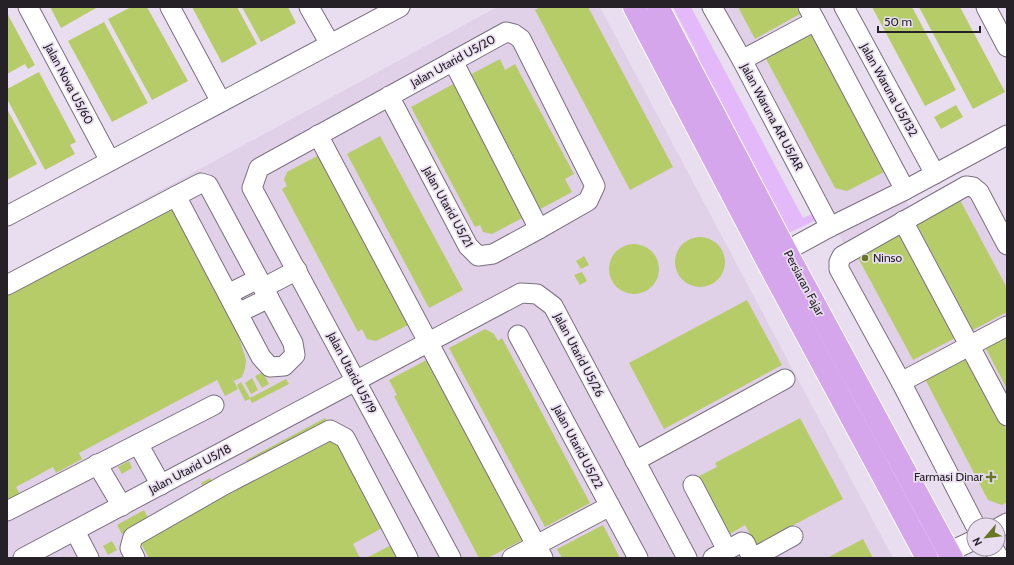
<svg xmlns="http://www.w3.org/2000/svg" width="1014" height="565" font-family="Cabin,sans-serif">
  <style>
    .built { fill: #e0d1e8 }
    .green { fill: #e4b9fa }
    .building { fill: #b6cc69 }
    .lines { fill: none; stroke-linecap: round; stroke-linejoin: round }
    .minor-casing { stroke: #7a707f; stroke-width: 21 }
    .major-casing { stroke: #fff; stroke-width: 24 }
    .minor { stroke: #fff; stroke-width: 19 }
    .major { stroke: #d5a6eb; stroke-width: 22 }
    .poi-dot { fill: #667624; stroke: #e9deef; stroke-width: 1.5 }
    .labels { text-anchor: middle; stroke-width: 3.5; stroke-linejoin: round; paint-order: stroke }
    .street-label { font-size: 12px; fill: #252127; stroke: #e9deef }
    .poi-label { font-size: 12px; fill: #252127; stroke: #e9deef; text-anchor: start }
  </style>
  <rect width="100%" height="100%" fill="#e9deef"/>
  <g class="built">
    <path d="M497,7H600L893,558H7V274Z"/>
    <path d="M717,7H803L916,219L967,192L974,193L1007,256V558L998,546V525H987L846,260L851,257Z"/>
  </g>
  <path class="green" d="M673,7H691L803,218L812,214L816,220L789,233L706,80L697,53Z"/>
  <g class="building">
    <path d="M50,7H95L96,8L61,28Z"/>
    <path d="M131,7H147L188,81L152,100L108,19Z"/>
    <path d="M192,7H237L257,44L222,63Z"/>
    <path d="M242,7H288L296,23L261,42Z"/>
    <path d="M540,7H588L673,167L630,190L535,10Z"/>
    <path d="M738,7H796L800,14L755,39Z"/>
    <path d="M872,7H912L956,90L925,106Z"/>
    <path d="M919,7H960L1005,92L973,109Z"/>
    <path d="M7,13L35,65L28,69L25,64L7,74Z"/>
    <path d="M104,22L148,103L112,122L68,41Z"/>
    <path d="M809,31L884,172L847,191L835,188L764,55Z"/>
    <path d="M500,59L505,70L515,64L574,174L565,179L572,192L535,212L464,78Z"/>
    <path d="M39,72L76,142L70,145L75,154L45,170L7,99V89Z"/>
    <path d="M457,82L528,215L492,234L483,232L480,225L475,227L411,107Z"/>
    <path d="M956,105L963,117L941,129L934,117Z"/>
    <path d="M7,109L37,164L7,180Z"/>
    <path d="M380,136L463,290L429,308L347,154Z"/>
    <path d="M321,154L410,324L376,341L367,339L362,329L358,332L282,189L287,186L284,180L287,172Z"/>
    <path d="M960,200L1007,288V312L973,330L916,223Z"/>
    <path d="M169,202L237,330L246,360L245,369L242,377L234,381L230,374L238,389L225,396L217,380L79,453L82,459L56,473L53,467L16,487L23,500L7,509V287Z"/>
    <path d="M900,231L957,337L913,360L856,254Z"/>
    <circle cx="700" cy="262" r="25"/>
    <circle cx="634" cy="269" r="25"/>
    <path d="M584,256L589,265L581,269L576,261Z"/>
    <path d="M582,272L587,281L580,285L574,275Z"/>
    <path d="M747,300L782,365L664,429L629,363Z"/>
    <path d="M485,329L494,334L498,341L502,338L590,503L545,527L449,348Z"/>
    <path d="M1007,333V389L984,345Z"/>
    <path d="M966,354L1007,431V502L1002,505L988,500L924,377Z"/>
    <path d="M432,357L526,538L488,558H479L394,396L397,395L389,380Z"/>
    <path d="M263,372L269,384L262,388L255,376Z"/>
    <path d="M252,378L258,390L251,394L245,383Z"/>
    <path d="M286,379L289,384L252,403L250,399L245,401L237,385L241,382L250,398Z"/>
    <path d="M325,418L330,427L251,469L246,460Z"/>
    <path d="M800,418L843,499L756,545L745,525L730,534L699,476L717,467L715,463Z"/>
    <path d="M335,436L384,527L353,544L360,558H149L139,540Z"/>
    <path d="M129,461L132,468L122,474L118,467Z"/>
    <path d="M210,478L213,484L204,489L201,483Z"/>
    <path d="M144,510L149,520L122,534L117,525Z"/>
    <path d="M603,525L620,558H562L557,549Z"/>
    <path d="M863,539L873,558H827Z"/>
    <path d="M112,541L117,550L108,555L103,546Z"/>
    <path d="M397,542L406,558H366Z"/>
  </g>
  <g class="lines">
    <defs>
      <g id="minor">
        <path d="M28,7L110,161"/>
        <path d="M170,7L221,102"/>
        <path d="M309,7L330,44"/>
        <path d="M712,7L742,60L830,227"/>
        <path d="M808,7L905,190"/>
        <path d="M844,7L935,174"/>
        <path d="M986,7L1007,47"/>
        <path d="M742,60L815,21"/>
        <path d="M453,61L539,229"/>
        <path d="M389,96L468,246L478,256L493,254L539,229L588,201L595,186L521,39L514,34L506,32L259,168L252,188L451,558"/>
        <path d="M318,135L543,558"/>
        <path d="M201,183L208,185L293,343L295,355L284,366L270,367L261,357L176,196Z"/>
        <path d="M7,216L400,7"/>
        <path d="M903,221L1007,416"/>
        <path d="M773,258L830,227L905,190L1007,135"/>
        <path d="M7,285L176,196"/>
        <path d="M263,288L297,270"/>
        <path d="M228,294L258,279"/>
        <path d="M238,313L269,298"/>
        <path d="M518,335L638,558"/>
        <path d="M901,382L1007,326"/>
        <path d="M138,444L161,485"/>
        <path d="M635,461L785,379"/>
        <path d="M97,464L122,506"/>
        <path d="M693,485L727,550"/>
        <path d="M7,511L214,405"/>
        <path d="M975,525L901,382L839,269V262L842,256L966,186L973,187L979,192L1007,245"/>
        <path d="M998,528L1007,523"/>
        <path d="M75,531L89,558"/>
        <path d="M994,549L999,558"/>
        <path d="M949,552L974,540"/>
        <path d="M23,558L521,293L537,294L553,306L687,558"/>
        <path d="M135,558L130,548L133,537L224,485L330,430L345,438L408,558"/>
        <path d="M512,558L610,506"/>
        <path d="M713,558L742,542L745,543L751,556L753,558L755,557L793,536"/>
      </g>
      <g id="major">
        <path d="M634,7L767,261L927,558"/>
        <path d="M658,7L786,251L952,558"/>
      </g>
    </defs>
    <use href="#minor" class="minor-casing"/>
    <use href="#major" class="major-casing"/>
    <use href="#minor" class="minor"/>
    <use href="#major" class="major"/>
  </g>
  <g class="poi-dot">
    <circle cx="865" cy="258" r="4"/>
    <path d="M989 471h4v4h4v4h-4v4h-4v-4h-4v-4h4z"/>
  </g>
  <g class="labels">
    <g class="street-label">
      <text transform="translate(453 61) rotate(-29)" y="4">Jalan Utarid U5/20</text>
      <text transform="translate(69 84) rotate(62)" y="4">Jalan Nova U5/60</text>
      <text transform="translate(889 90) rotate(61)" y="4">Jalan Waruna U5/132</text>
      <text transform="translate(772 117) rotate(62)" y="4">Jalan Waruna AR U5/AR</text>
      <text transform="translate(448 207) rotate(61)" y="4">Jalan Utarid U5/21</text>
      <text transform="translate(804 283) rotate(62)" y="4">Persiaran Fajar</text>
      <text transform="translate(579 355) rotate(62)" y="4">Jalan Utarid U5/26</text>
      <text transform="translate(352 373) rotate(62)" y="4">Jalan Utarid U5/19</text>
      <text transform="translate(578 447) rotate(62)" y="4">Jalan Utarid U5/22</text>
      <text transform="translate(190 469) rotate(-28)" y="4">Jalan Utarid U5/18</text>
    </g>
    <g class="poi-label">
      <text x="873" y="262">Ninso</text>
      <text x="983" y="481" text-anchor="end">Farmasi Dinar</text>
    </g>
  </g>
  <rect width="1014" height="565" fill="none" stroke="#252127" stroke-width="16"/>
  <g transform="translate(986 537) rotate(242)"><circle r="19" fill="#e9deef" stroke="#9b929f"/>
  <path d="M0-3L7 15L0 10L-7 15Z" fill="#667624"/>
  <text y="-6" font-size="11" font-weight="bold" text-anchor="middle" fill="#252127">N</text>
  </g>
  <path d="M878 26v6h102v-6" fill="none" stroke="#252127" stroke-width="2"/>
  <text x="884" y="26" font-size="12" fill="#252127" stroke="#e9deef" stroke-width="3" paint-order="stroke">50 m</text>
</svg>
